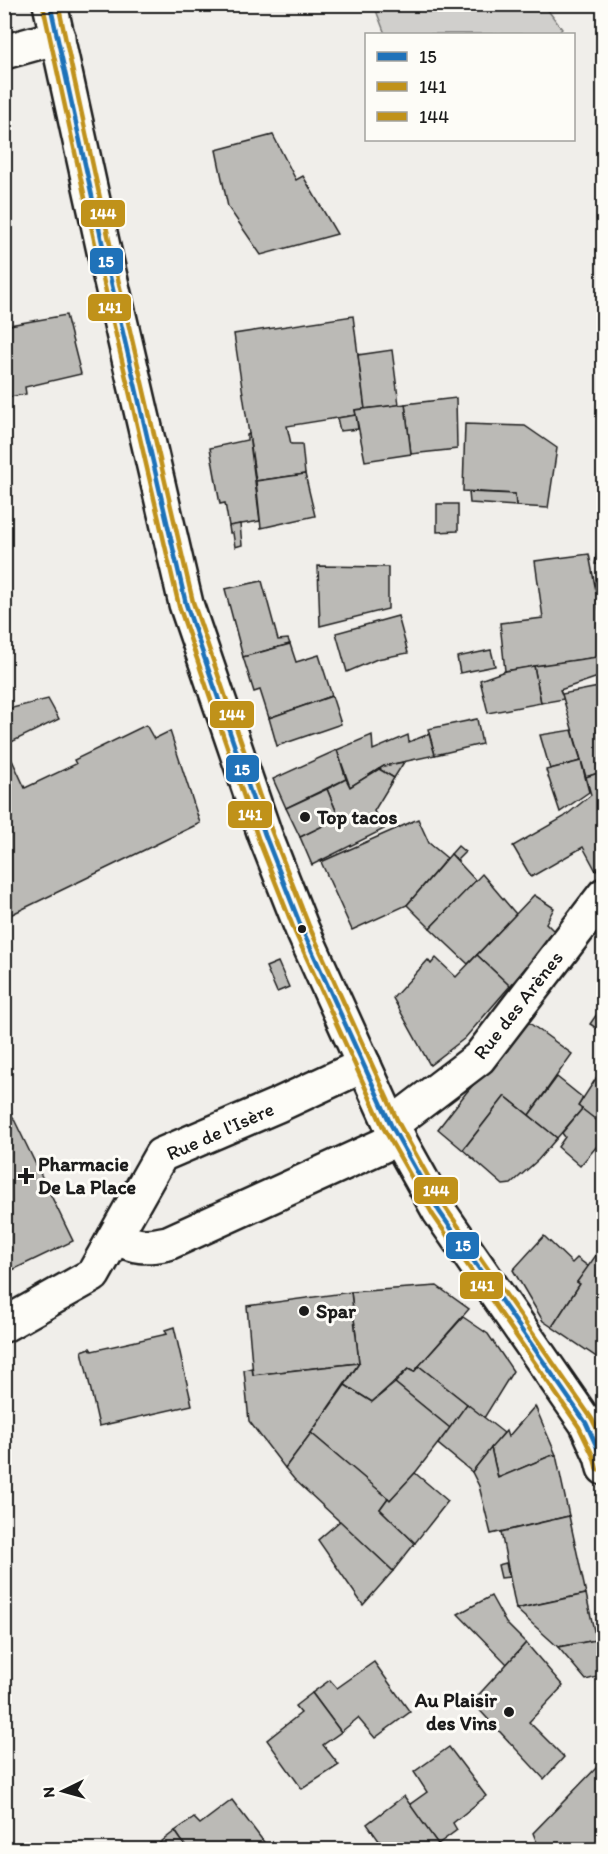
<svg xmlns="http://www.w3.org/2000/svg" width="608" height="1854" font-family="Itim,sans-serif">
  <style>
    .green { fill: #d0cfcc; stroke: #767674; stroke-width: 1.5 }
    .building { fill: #bbbab6; stroke: #1c1c1c; stroke-width: 1.5 }
    .lines { fill: none; stroke-linecap: round; stroke-linejoin: round }
    .minor-casing { stroke: #1c1c1c; stroke-width: 38 }
    .secondary-casing { stroke: #1c1c1c; stroke-width: 38 }
    .minor { stroke: #fdfcf7; stroke-width: 33 }
    .secondary { stroke: #fdfcf7; stroke-width: 33 }
    .bus-1-casing { stroke: #fdfcf7; stroke-width: 9 }
    .bus-2-casing { stroke: #fdfcf7; stroke-width: 9 }
    .bus-3-casing { stroke: #fdfcf7; stroke-width: 9 }
    .bus-1 { stroke: #1f72b9; stroke-width: 4.5 }
    .bus-2 { stroke: #c0921a; stroke-width: 4.5 }
    .bus-3 { stroke: #c0921a; stroke-width: 4.5 }
    .poi-dot { fill: #1c1c1c; stroke: #fdfcf7; stroke-width: 2 }
    .labels { text-anchor: middle; stroke-width: 6; stroke-linejoin: round; paint-order: stroke }
    .poi-label { font-size: 20px; font-weight: bold; fill: #1c1c1c; stroke: #fdfcf7; text-anchor: start }
    .street-label { font-size: 20px; fill: #1c1c1c; stroke: #fdfcf7 }
    .line-badge { stroke: #fdfcf7; stroke-width: 2 }
    .badge-label { font-size: 16px; text-anchor: middle; font-weight: bold; fill: #fff }
  </style>
  <rect width="100%" height="100%" fill="#f0eeea"/>
  <filter id="ink" filterUnits="userSpaceOnUse"><feTurbulence type="fractalNoise" baseFrequency=".0167" numOctaves="2"/><feDisplacementMap in="SourceGraphic" scale="12" xChannelSelector="R" yChannelSelector="G"/><feConvolveMatrix kernelMatrix="1 2 1 2 8 2 1 2 1" color-interpolation-filters="sRGB"/></filter>
  <g filter="url(#ink)">
    <path class="green" d="M374,5H544L562,29L558,34H385Z"/>
    <g class="building">
      <path d="M273,135L296,180L303,176L337,234L261,255L228,207L216,150Z"/>
      <path d="M66,315L81,374L25,387L26,394L4,398V326Z"/>
      <path d="M353,316L365,409L355,410L356,415L287,426L291,444H302L305,474L256,481L234,334Z"/>
      <path d="M392,350L399,405L365,409L358,355Z"/>
      <path d="M456,398L457,449L411,454L405,404Z"/>
      <path d="M405,404L411,454L365,461L355,410Z"/>
      <path d="M356,415L358,429L340,431L337,418Z"/>
      <path d="M465,424L525,426L557,448L548,508L516,506L515,494L463,491Z"/>
      <path d="M249,434L260,521L229,526L225,503L220,504L210,448L247,440V435Z"/>
      <path d="M305,474L315,516L261,528L256,481Z"/>
      <path d="M469,492L515,494L516,506L470,503Z"/>
      <path d="M437,504H458V531L437,532Z"/>
      <path d="M604,512V565L595,564Z"/>
      <path d="M240,524L242,545L235,547L233,533H230L229,526Z"/>
      <path d="M589,554L604,634V656L505,671L500,623L543,618L535,561Z"/>
      <path d="M318,566L388,567V609L320,626Z"/>
      <path d="M262,581L278,640L288,639L290,644L243,657L225,589Z"/>
      <path d="M398,616L408,653L377,659L347,672L336,633Z"/>
      <path d="M290,644L296,662L319,655L332,696L269,718L260,690L254,692L243,657Z"/>
      <path d="M491,650L495,666L460,673L457,657Z"/>
      <path d="M604,656V675L560,690L564,699L541,703L534,666Z"/>
      <path d="M534,666L541,703L488,713L480,680L505,671Z"/>
      <path d="M604,686V771L586,777L562,694Z"/>
      <path d="M332,696L341,724L277,746L269,718Z"/>
      <path d="M48,699L59,719L5,745L25,788L76,764L74,760L146,725L154,739L170,731L200,823L4,918V710Z"/>
      <path d="M477,719L482,744L435,755L428,729Z"/>
      <path d="M572,730L581,761L550,769L540,735Z"/>
      <path d="M429,734L435,755L384,766L350,787L337,750L372,735L373,750L408,735L409,742Z"/>
      <path d="M337,750L346,779L286,808L273,779Z"/>
      <path d="M581,761L589,792L560,812L546,770Z"/>
      <path d="M404,762L394,778L379,769L384,766Z"/>
      <path d="M379,769L394,778L374,811L384,829L312,865L300,837L339,818L327,789L346,779L350,787Z"/>
      <path d="M604,771V862L596,871L583,847L531,877L513,846L564,817L591,795L586,777Z"/>
      <path d="M327,789L339,818L300,837L286,808Z"/>
      <path d="M418,819L429,843L447,858L407,905L352,930L321,862Z"/>
      <path d="M458,846L465,852L457,860L451,854Z"/>
      <path d="M451,854L476,881L430,928L407,905Z"/>
      <path d="M482,874L516,914L468,964L430,928Z"/>
      <path d="M534,895L554,908L546,923L554,931L546,944L510,986L477,955Z"/>
      <path d="M477,955L510,986L465,1038L430,1065L393,998L428,960L431,964L436,958L456,977Z"/>
      <path d="M278,962L289,987L277,992L266,967Z"/>
      <path d="M604,1004V1033L590,1024Z"/>
      <path d="M528,1022L572,1054L529,1115L505,1096L463,1150L438,1129L466,1093Z"/>
      <path d="M604,1066V1125L603,1126L578,1106Z"/>
      <path d="M557,1077L583,1098L578,1106L582,1109L557,1138L529,1115Z"/>
      <path d="M505,1096L557,1138L538,1160L511,1184L503,1185L463,1150Z"/>
      <path d="M9,1109L73,1241L4,1274V1111Z"/>
      <path d="M582,1109L604,1126V1138L580,1166L558,1147L565,1137L562,1133Z"/>
      <path d="M544,1236L572,1263L577,1258L589,1267L577,1282L580,1284L552,1327L543,1321L513,1270Z"/>
      <path d="M604,1244V1362L552,1327L580,1284L577,1282Z"/>
      <path d="M437,1286L469,1309L414,1372L408,1369L372,1402L345,1385L359,1363L351,1292Z"/>
      <path d="M351,1292L359,1363L253,1375L247,1306Z"/>
      <path d="M463,1317L488,1334L513,1371L484,1418L419,1366Z"/>
      <path d="M174,1327L192,1405L99,1426L82,1351L90,1348L92,1351L167,1334L165,1330Z"/>
      <path d="M359,1363L311,1433L285,1468L249,1421L244,1370L252,1368L253,1375Z"/>
      <path d="M419,1366L467,1404L450,1428L395,1383L408,1369L414,1372Z"/>
      <path d="M395,1383L450,1428L415,1473L390,1500L311,1433L345,1385L372,1402Z"/>
      <path d="M467,1404L504,1433L472,1472L438,1444Z"/>
      <path d="M535,1406L556,1455L550,1456L498,1478L491,1448L506,1431L508,1437Z"/>
      <path d="M311,1433L388,1498L380,1509L415,1543L393,1571L294,1479L285,1468Z"/>
      <path d="M491,1448L498,1478L550,1456L556,1455L569,1516L491,1534L479,1486L472,1472Z"/>
      <path d="M415,1473L448,1501L415,1543L380,1509L388,1498L390,1500Z"/>
      <path d="M569,1516L586,1594L516,1609L501,1532Z"/>
      <path d="M340,1521L393,1571L363,1605L318,1540Z"/>
      <path d="M506,1563L509,1577L501,1578L498,1565Z"/>
      <path d="M586,1594L596,1640L558,1647L516,1609Z"/>
      <path d="M491,1596L506,1623L526,1643L507,1664L458,1614Z"/>
      <path d="M596,1640L604,1675L586,1680L558,1647Z"/>
      <path d="M526,1643L563,1686L529,1722L564,1757L544,1779L472,1702Z"/>
      <path d="M374,1662L410,1712L375,1738L358,1718L341,1732L312,1693L330,1680L337,1688Z"/>
      <path d="M312,1693L341,1732L323,1745L339,1765L302,1789L267,1740L301,1713L295,1706Z"/>
      <path d="M449,1747L486,1796L453,1823L457,1830L438,1844L409,1805L427,1792L414,1772Z"/>
      <path d="M600,1764L604,1767V1850H540L533,1833Z"/>
      <path d="M404,1796L438,1844L439,1848L437,1850H370L380,1842L367,1824Z"/>
      <path d="M232,1800L270,1850H188L175,1831L194,1818L200,1824Z"/>
      <path d="M175,1831L188,1850H159L157,1845Z"/>
    </g>
    <g class="lines">
      <defs>
        <g id="minor">
          <path d="M4,52L58,37"/>
          <path d="M391,1125L479,1058L604,895"/>
          <path d="M115,1237C136,1247 144,1248 168,1243L399,1138"/>
          <path d="M4,1325L93,1275L161,1155L278,1105L364,1065"/>
        </g>
        <path id="secondary" d="M50,4L104,251L186,604L265,835L302,929L391,1125L439,1211L586,1423L601,1456L604,1468"/>
      </defs>
      <use href="#minor" class="minor-casing"/>
      <use href="#secondary" class="secondary-casing"/>
      <use href="#minor" class="minor"/>
      <use href="#secondary" class="secondary"/>
      <defs>
        <path id="bus-1" d="M50,4L104,251L186,604L265,835L302,929L391,1125L439,1211L586,1423L601,1456L604,1466"/>
        <path id="bus-2" d="M43,6L97,253L179,606L258,838L295,932L384,1129L433,1215L579,1427L594,1458L597,1470"/>
        <path id="bus-3" d="M58,4L111,249L193,602L272,832L309,926L398,1122L445,1207L592,1419L604,1443"/>
      </defs>
      <use href="#bus-1" class="bus-1-casing"/>
      <use href="#bus-2" class="bus-2-casing"/>
      <use href="#bus-3" class="bus-3-casing"/>
      <use href="#bus-1" class="bus-1"/>
      <use href="#bus-2" class="bus-2"/>
      <use href="#bus-3" class="bus-3"/>
    </g>
  </g>
  <g class="poi-dot">
    <circle cx="305" cy="817" r="6"/>
    <circle cx="302" cy="929" r="5"/>
    <path d="M23 1167h6v6h6v6h-6v6h-6v-6h-6v-6h6z"/>
    <circle cx="304" cy="1311" r="6"/>
    <circle cx="509" cy="1712" r="6"/>
  </g>
  <g class="labels">
    <g class="poi-label">
      <text x="317" y="824">Top tacos</text>
      <text x="38" y="1171">Pharmacie<tspan x="38" dy="23">De La Place</tspan></text>
      <text x="316" y="1318">Spar</text>
      <text x="497" y="1707" text-anchor="end">Au Plaisir<tspan x="497" dy="23">des Vins</tspan></text>
    </g>
    <g class="street-label">
      <text transform="translate(518 1005) rotate(-52)" y="7">Rue des Arènes</text>
      <text transform="translate(220 1131) rotate(-24)" y="7">Rue de l'Isère</text>
    </g>
  </g>
  <g class="line-badge">
    <rect x="80" y="199" width="46" height="29" rx="6" fill="#c0921a"/>
    <rect x="89" y="247" width="35" height="28" rx="6" fill="#1f72b9"/>
    <rect x="87" y="293" width="45" height="29" rx="6" fill="#c0921a"/>
    <rect x="209" y="700" width="46" height="29" rx="6" fill="#c0921a"/>
    <rect x="225" y="754" width="35" height="29" rx="6" fill="#1f72b9"/>
    <rect x="227" y="800" width="46" height="29" rx="6" fill="#c0921a"/>
    <rect x="413" y="1176" width="46" height="29" rx="6" fill="#c0921a"/>
    <rect x="445" y="1231" width="35" height="29" rx="6" fill="#1f72b9"/>
    <rect x="459" y="1271" width="45" height="29" rx="6" fill="#c0921a"/>
  </g>
  <g class="badge-label">
    <text x="103" y="219">144</text>
    <text x="106" y="267">15</text>
    <text x="110" y="313">141</text>
    <text x="232" y="720">144</text>
    <text x="242" y="775">15</text>
    <text x="250" y="820">141</text>
    <text x="436" y="1196">144</text>
    <text x="463" y="1251">15</text>
    <text x="482" y="1291">141</text>
  </g>
  <rect width="608" height="1854" fill="none" stroke="#fdfcf7" stroke-width="24"/>
  <rect x="12" y="12" width="584" height="1830" fill="none" stroke="#1c1c1c" stroke-width="2" filter="url(#ink)"/>
  <rect x="365" y="33" width="210" height="108" fill="#fdfcf7" stroke="#a3a29f" stroke-width="1.5"/>
  <rect x="377" y="52" width="30" height="9" fill="#1f72b9" stroke="#a3a29f" stroke-width="1.5"/>
  <text x="419" y="63" font-size="18" fill="#1c1c1c">15</text>
  <rect x="377" y="82" width="30" height="9" fill="#c0921a" stroke="#a3a29f" stroke-width="1.5"/>
  <text x="419" y="93" font-size="18" fill="#1c1c1c">141</text>
  <rect x="377" y="112" width="30" height="9" fill="#c0921a" stroke="#a3a29f" stroke-width="1.5"/>
  <text x="419" y="123" font-size="18" fill="#1c1c1c">144</text>
  <g transform="translate(63 1791) rotate(265)" stroke="#fdfcf7" stroke-width="4.5" paint-order="stroke">
  <path d="M0-4.5L10 22L0 15L-10 22Z" fill="#1c1c1c"/>
  <text y="-9" font-size="16" font-weight="bold" text-anchor="middle" fill="#1c1c1c">N</text>
  </g>
</svg>
